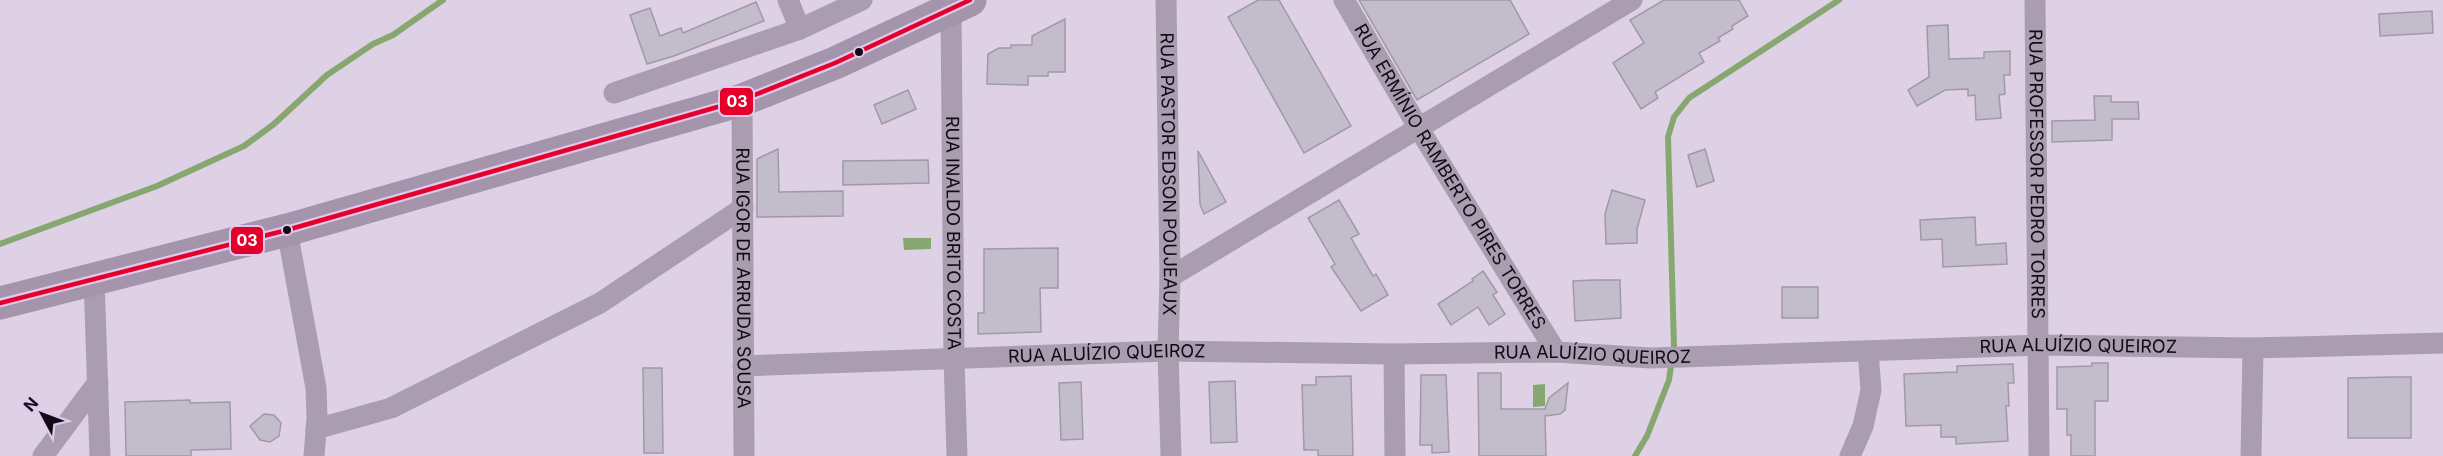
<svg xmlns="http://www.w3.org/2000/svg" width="2443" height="456" font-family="Inter,sans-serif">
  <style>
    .water { fill: #86a76f }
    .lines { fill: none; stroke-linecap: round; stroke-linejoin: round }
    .stream { stroke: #86a76f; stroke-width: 6 }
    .building { fill: #c3bccb; stroke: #a099a9; stroke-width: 1.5 }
    .minor { stroke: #aa9db0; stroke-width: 21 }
    .primary { stroke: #a494ac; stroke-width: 33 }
    .bus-1-casing { stroke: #e0c9ed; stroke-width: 9 }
    .bus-1 { stroke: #e4002b; stroke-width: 4.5 }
    .bus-dot { fill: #120a16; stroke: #e0c9ed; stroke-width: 2 }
    .labels { text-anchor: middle; stroke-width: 6; stroke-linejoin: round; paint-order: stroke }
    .street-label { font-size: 18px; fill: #120a16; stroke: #e0c9ed }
    .line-badge { stroke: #e0c9ed; stroke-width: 2 }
    .badge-label { font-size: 16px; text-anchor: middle; font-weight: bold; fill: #fff }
  </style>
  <rect width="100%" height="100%" fill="#ded1e5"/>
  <g class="water">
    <path d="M903,238H931V249L904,250Z"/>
    <path d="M1545,384V406L1533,407V385Z"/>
  </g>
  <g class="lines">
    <g class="stream">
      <path d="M0,244L157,186L244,146L274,124L327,75L373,44L393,35L443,0"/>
      <path d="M1635,456L1647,436L1669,380L1674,345L1668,137L1674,117L1689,98L1839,0"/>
    </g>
  </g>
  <g class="building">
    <path d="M1258,0H1279L1351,126L1304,153L1228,17Z"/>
    <path d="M1359,0H1510L1529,34L1417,100Z"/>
    <path d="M1664,0H1739L1748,16L1732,26L1733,29L1718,38L1720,41L1699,53L1704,62L1655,92L1658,98L1641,109L1613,63L1644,43L1630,20Z"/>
    <path d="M756,2L764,21L674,56L647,64L630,15L650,8L660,36L681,28L683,33Z"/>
    <path d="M2432,11L2433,33L2380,36L2379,14Z"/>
    <path d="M1065,19V72H1048V76H1028V85L987,84L988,54L999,48H1011V45H1032V36Z"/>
    <path d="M1948,25L1949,59L1984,58V52L2010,51V75H2004L2005,94L1999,95L2001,118L1976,120L1975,95L1968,96V89L1945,90L1917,106L1908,90L1929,77L1927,26Z"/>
    <path d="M908,90L916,109L882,124L874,105Z"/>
    <path d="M2094,96H2111V102H2138L2139,119H2112V140L2052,142V121L2095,120Z"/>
    <path d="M778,149L779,192L843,191V216L757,217V159Z"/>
    <path d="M1705,149L1714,181L1697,187L1688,155Z"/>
    <path d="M1198,151L1226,202L1204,214L1200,204Z"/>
    <path d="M928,160L929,183L843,185V161Z"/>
    <path d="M1612,190L1645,200L1637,229V243L1606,244L1605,214Z"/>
    <path d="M1339,200L1359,234L1351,238L1373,276L1376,274L1388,295L1361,311L1331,267L1335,264L1308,218Z"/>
    <path d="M1975,217L1976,245L2006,243L2007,264L1943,267L1942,239L1921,240L1920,220Z"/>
    <path d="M1058,248V288H1040L1041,332L978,334V313H984V249Z"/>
    <path d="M1483,271L1497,292L1493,295L1505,314L1489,325L1478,307L1451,325L1438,304L1473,281L1472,279Z"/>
    <path d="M1594,280H1620L1621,318L1575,321L1573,281Z"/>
    <rect x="1782" y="287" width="36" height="31"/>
    <path d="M2092,363H2108V401H2095V456H2071V435H2067V409H2057V367L2092,366Z"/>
    <path d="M2013,364L2014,383H2008L2009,406H2006L2008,441L1956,444V437H1941V425L1906,426L1904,374L1957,372V366Z"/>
    <path d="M643,368H662L663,453H644Z"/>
    <path d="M1478,373H1501V409H1545L1549,398L1568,383L1565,410L1560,414L1545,416L1546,456H1479Z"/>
    <path d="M1421,375H1446L1449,452L1432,453V445H1420Z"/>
    <path d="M1351,376L1353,456H1318V450H1304L1302,385H1316V377Z"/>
    <path d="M2392,377H2411V438H2348V378Z"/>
    <path d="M1235,381L1237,442L1211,443L1209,382Z"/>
    <path d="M1081,382L1083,439L1061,440L1059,383Z"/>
    <path d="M190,400V403L230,402L231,449L191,450V456H126L125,402Z"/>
    <path d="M264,414L274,415L281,423L279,436L270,442L260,440L250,426Z"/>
  </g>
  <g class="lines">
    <g class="minor">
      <path d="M788,0L800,29"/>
      <path id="s1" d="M1166,0L1170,277L1168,351L1171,456"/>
      <path id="s2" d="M1344,0L1418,127L1556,352"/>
      <path id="s3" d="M2035,0L2039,456"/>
      <path id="s4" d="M951,9L954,359L957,456"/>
      <path d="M614,93L800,29L862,0"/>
      <path id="s5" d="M742,100L744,456"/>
      <path d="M287,230L316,388L317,418L314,456"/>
      <path d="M1170,277L1632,0"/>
      <path d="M94,278L100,456"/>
      <path d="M1394,354L1395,456"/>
      <path id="s6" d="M743,366L1168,351L1394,354L1556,352L1651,358L2038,345L2253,348L2443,343"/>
      <path d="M316,429L391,408L600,303L743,208"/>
      <path d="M43,456L98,382"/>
      <path d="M1850,456L1863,426L1871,390L1868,351"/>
      <path d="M2251,456L2253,348"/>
    </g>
    <path class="primary" d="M0,303L287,230L742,100L835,63L970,0"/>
    <defs>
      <path id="bus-1" d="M0,303L287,230L742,100L835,63L970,0"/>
    </defs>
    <use href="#bus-1" class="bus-1-casing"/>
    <use href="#bus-1" class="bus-1"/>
  </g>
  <g class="bus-dot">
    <circle cx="859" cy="52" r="5"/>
    <circle cx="287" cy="230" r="5"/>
  </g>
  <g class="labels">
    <g class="street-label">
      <text dy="6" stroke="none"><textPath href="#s1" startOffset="174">RUA PASTOR EDSON POUJEAUX</textPath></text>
      <text dy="6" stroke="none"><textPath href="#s3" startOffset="174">RUA PROFESSOR PEDRO TORRES</textPath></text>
      <text dy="6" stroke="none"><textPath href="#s2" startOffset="206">RUA ERMÍNIO RAMBERTO PIRES TORRES</textPath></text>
      <text dy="6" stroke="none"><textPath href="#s4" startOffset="224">RUA INALDO BRITO COSTA</textPath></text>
      <text dy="6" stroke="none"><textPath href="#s5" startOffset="178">RUA IGOR DE ARRUDA SOUSA</textPath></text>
      <text dy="6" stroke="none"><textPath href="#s6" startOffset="1336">RUA ALUÍZIO QUEIROZ</textPath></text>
      <text dy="6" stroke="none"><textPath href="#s6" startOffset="364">RUA ALUÍZIO QUEIROZ</textPath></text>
      <text dy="6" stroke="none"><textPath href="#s6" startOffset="850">RUA ALUÍZIO QUEIROZ</textPath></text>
    </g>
  </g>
  <g class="line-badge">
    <rect x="719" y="87" width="35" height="29" rx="6" fill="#e4002b"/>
    <rect x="230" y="226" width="34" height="29" rx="6" fill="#e4002b"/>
  </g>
  <g class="badge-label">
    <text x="737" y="107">03</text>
    <text x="247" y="246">03</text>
  </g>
  <g transform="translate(42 414) rotate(311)" stroke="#e0c9ed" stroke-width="4.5" paint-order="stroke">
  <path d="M0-4.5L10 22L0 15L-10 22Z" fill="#120a16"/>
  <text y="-9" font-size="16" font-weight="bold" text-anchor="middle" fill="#120a16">N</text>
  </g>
</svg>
